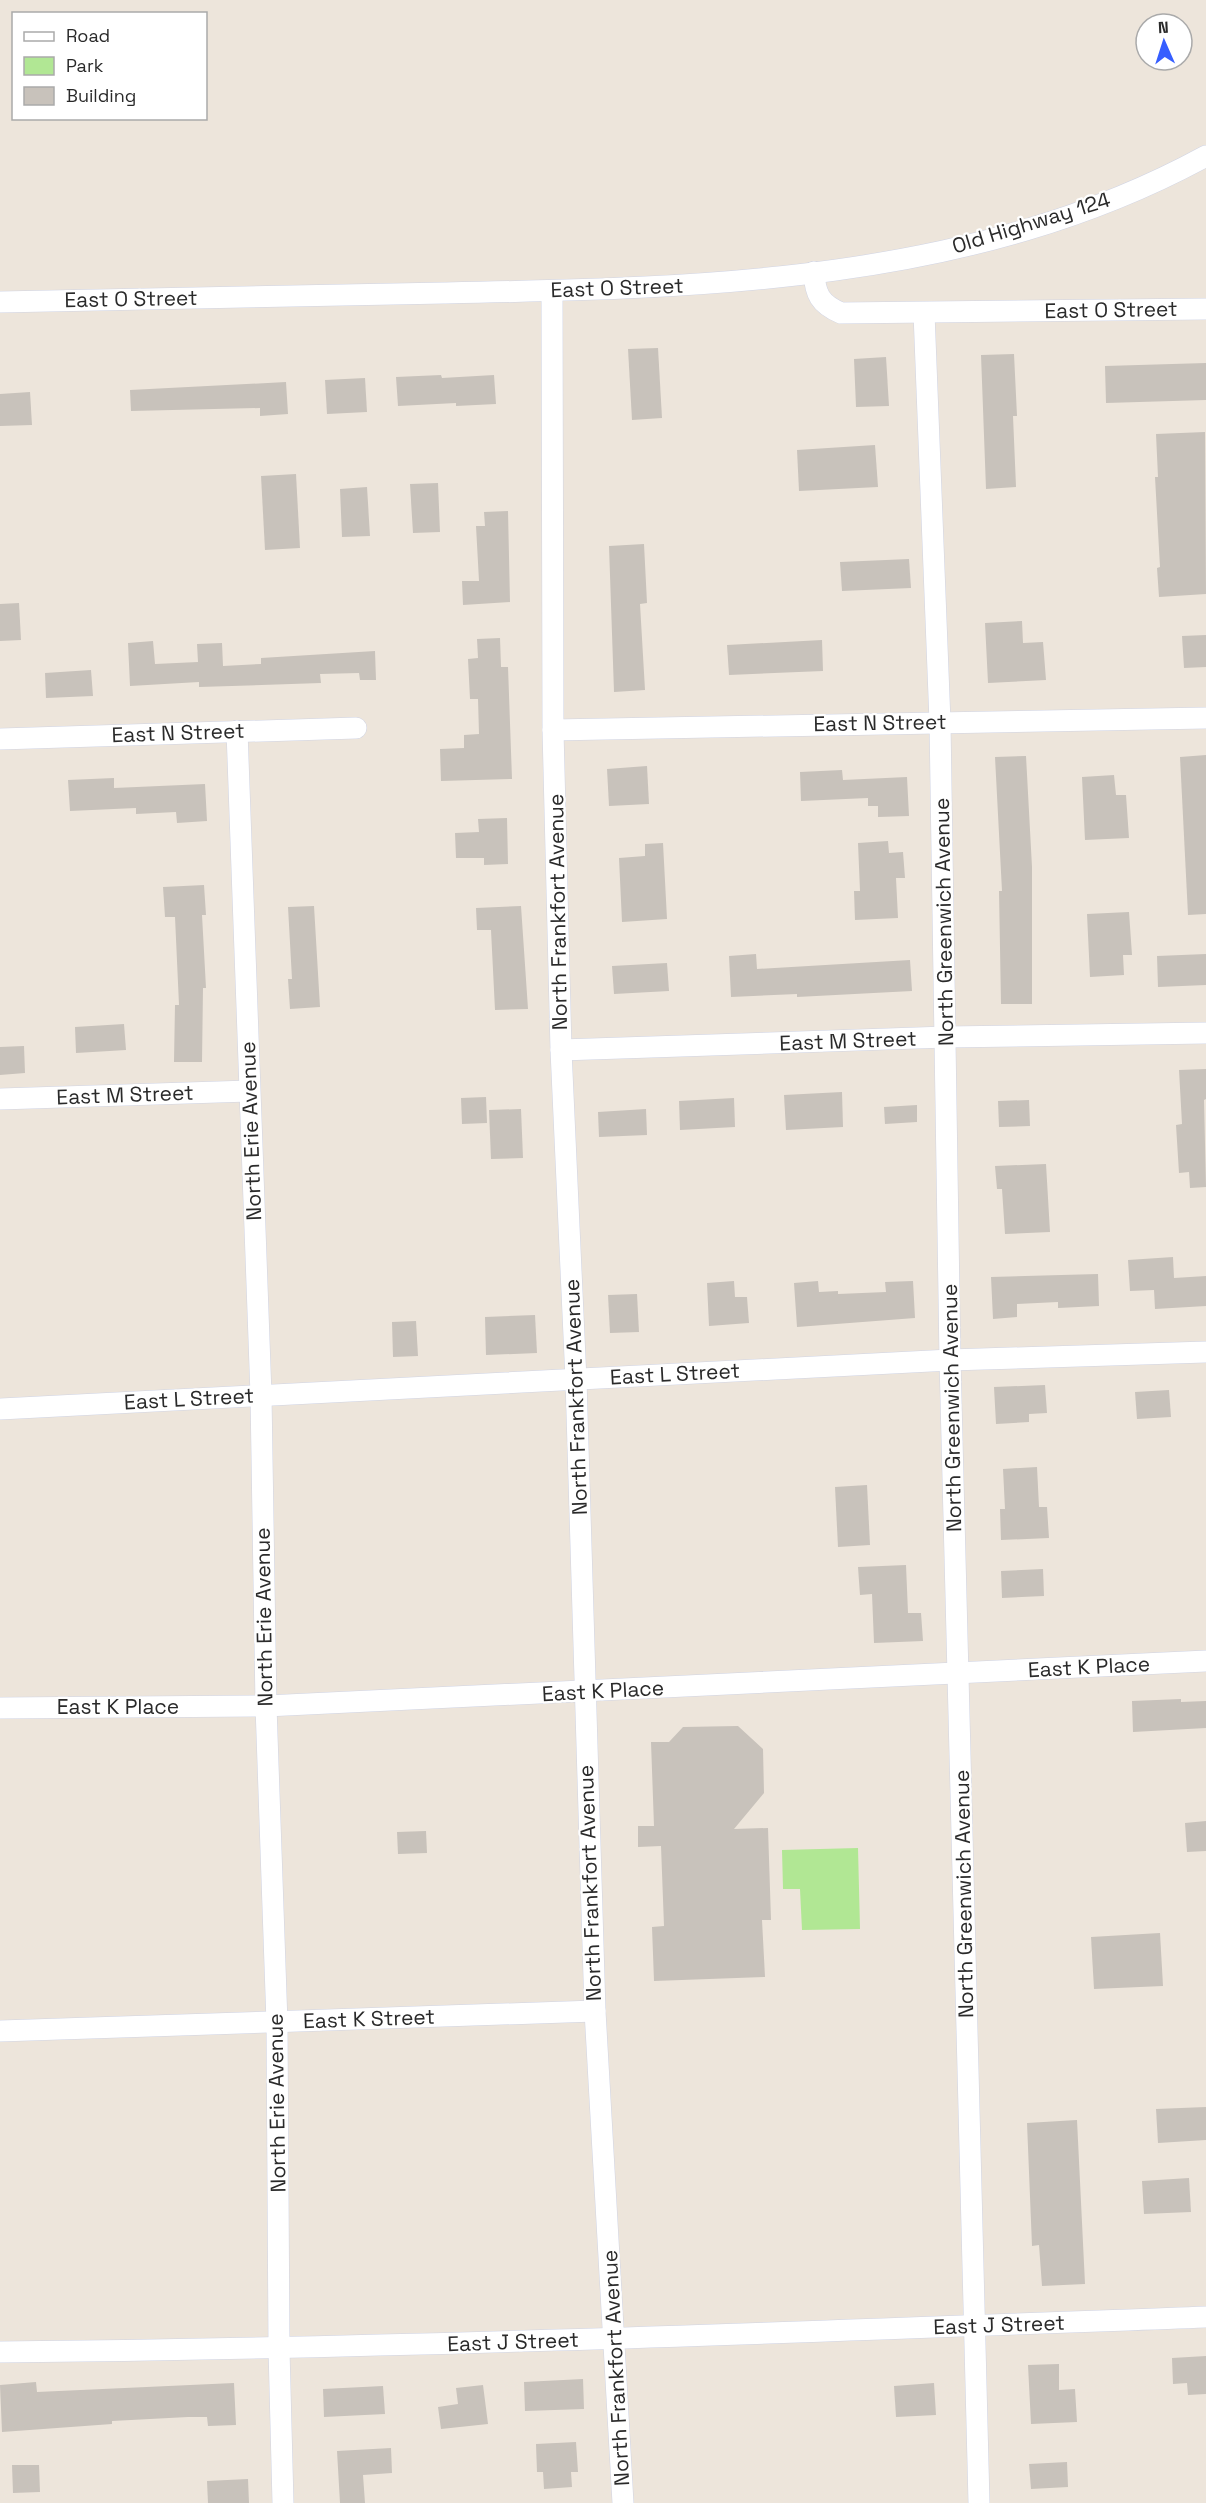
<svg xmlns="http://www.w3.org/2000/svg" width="1206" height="2503" font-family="'Space Grotesk',sans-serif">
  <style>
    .green { fill: #b1e794 }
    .building { fill: #c8c2bb }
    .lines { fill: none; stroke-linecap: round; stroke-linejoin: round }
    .minor-casing { stroke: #d0d4e4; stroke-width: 22 }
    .minor { stroke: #fff; stroke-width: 21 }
    .labels { text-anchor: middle; stroke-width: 4.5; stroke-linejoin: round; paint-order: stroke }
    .street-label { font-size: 21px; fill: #2a2a2a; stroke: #fff }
  </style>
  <rect width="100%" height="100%" fill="#ede5db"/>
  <path class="green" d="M858,1848L860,1929L802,1930L800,1889H783L782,1850Z"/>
  <g class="building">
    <path d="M658,348L662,418L632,420L628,349Z"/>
    <path d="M1014,354L1017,416H1013L1016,487L986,489L981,355Z"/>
    <path d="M886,357L889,406L856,407L854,359Z"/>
    <path d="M1206,363V400L1106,403L1105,366Z"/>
    <path d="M441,375L442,378L494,375L496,404L456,406V403L398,406L396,377Z"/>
    <path d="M365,378L367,412L327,414L325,380Z"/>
    <path d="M286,382L288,414L260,416V408L131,411L130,390Z"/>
    <path d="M30,392L32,425L0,426V394Z"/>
    <path d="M1205,432L1206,594L1159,597L1157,568L1160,567L1155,477H1158L1156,434Z"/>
    <path d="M875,445L878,487L799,491L797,450Z"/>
    <path d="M296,474L300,548L265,550L261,476Z"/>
    <path d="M438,483L440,532L413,533L410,484Z"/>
    <path d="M367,487L370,536L342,537L340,489Z"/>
    <path d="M508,511L510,602L463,605L462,581H479L476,526H485L484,512Z"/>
    <path d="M644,544L647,603L640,604L645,690L614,692L609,546Z"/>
    <path d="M909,559L911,588L842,591L840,562Z"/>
    <path d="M19,603L21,640L0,641V604Z"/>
    <path d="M1022,621L1023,643L1043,642L1046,680L988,683L985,623Z"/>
    <path d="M1206,635V667L1184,668L1182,636Z"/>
    <path d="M500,638L501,667H508L512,779L441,781L440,749L464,748V735L479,734L478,699H470L468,659L478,658L477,639Z"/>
    <path d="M822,640L823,671L729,675L727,645Z"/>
    <path d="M153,641L155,664L198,662L197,644L222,643L223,666L261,664V658L375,651L376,680H360L359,673L320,674L321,683L199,687V682L130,686L128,643Z"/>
    <path d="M91,670L93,696L46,698L45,673Z"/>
    <path d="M1206,755V914L1188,915L1180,757Z"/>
    <path d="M1026,756L1032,867V1004H1001L999,891H1002L995,757Z"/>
    <path d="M647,766L649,804L609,806L607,769Z"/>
    <path d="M842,770L843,780L907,777L909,816L878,817V806H868V798L801,801L800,772Z"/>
    <path d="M1114,775L1116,795H1126L1129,838L1085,840L1082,777Z"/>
    <path d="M114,778V788L205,784L207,821L177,823L176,812L136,814V808L70,811L68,780Z"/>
    <path d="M507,818L508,864L484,865V858H456L455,833L479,832L478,819Z"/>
    <path d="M888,841L889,853L903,852L905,878H896L898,918L855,920L854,891H860L858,843Z"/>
    <path d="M663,843L667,919L622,922L619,858L645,856V844Z"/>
    <path d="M204,885L206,915H202L206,988H203L202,1062H174L175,1005H179L175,917H165L163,887Z"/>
    <path d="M314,906L320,1007L290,1009L288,979H292L288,907Z"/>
    <path d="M521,906L528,1009L495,1010L491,930H477L476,908Z"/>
    <path d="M1129,912L1132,955H1123L1124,975L1090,977L1087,914Z"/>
    <path d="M756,954L757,969L910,960L912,991L797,997V994L731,997L729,956Z"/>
    <path d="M1206,954V985L1158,987L1157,956Z"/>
    <path d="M667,963L669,991L614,994L612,966Z"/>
    <path d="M124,1024L126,1050L76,1053L75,1027Z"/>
    <path d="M24,1046L25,1073L0,1075V1047Z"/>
    <path d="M1206,1069V1099L1204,1100L1206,1187L1190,1188L1189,1172L1179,1173L1176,1125L1182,1124L1179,1070Z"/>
    <path d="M842,1092L843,1127L786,1130L784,1095Z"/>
    <path d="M486,1097L487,1123L462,1124L461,1098Z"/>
    <path d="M734,1098L735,1127L680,1130L679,1101Z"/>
    <path d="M1029,1100L1030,1126L999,1127L998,1101Z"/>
    <path d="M917,1105V1122L885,1124L884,1107Z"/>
    <path d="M521,1109L523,1158L491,1159L489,1110Z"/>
    <path d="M646,1109L647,1135L599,1137L598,1112Z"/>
    <path d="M1046,1164L1050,1232L1005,1234L1002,1189H997L995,1166Z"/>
    <path d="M1173,1257L1174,1278L1206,1276V1306L1155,1309L1154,1290L1130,1291L1128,1260Z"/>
    <path d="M1098,1274L1099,1306L1058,1308V1302L1017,1304V1317L993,1319L991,1277Z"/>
    <path d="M734,1281L735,1297H747L749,1323L709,1326L707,1283Z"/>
    <path d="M818,1281L819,1292L838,1291V1294L886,1292L885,1282L913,1281L915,1318L797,1327L794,1283Z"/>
    <path d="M637,1294L639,1332L610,1333L608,1295Z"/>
    <path d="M535,1315L537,1353L486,1355L485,1317Z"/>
    <path d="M416,1321L418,1356L393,1357L392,1322Z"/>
    <path d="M1045,1385L1047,1413L1029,1414V1422L996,1424L994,1387Z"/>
    <path d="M1169,1390L1171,1417L1137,1419L1135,1392Z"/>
    <path d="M1037,1467L1039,1507H1047L1049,1538L1001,1540L1000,1509H1005L1003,1469Z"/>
    <path d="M867,1485L870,1545L838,1547L835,1487Z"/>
    <path d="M906,1565L908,1613H921L923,1641L874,1643L872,1594L860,1595L858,1567Z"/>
    <path d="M1043,1569L1044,1596L1002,1598L1001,1571Z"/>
    <path d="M1181,1699V1702L1206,1701V1728L1133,1732L1132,1701Z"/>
    <path d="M738,1726L763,1749L764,1793L734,1829L768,1828L771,1920H762L765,1977L654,1981L652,1927L664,1926L661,1846L638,1847V1826H654L651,1742H669L683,1727Z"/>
    <path d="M1206,1821V1851L1187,1852L1185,1823Z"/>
    <path d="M426,1831L427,1853L398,1854L397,1832Z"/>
    <path d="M1160,1933L1163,1986L1094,1989L1091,1937Z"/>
    <path d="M1206,2107V2140L1158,2143L1156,2109Z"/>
    <path d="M1077,2120L1085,2284L1042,2286L1039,2245L1032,2246L1027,2123Z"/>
    <path d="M1189,2178L1191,2212L1144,2214L1142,2181Z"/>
    <path d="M1206,2356V2394L1188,2395L1187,2383L1173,2384L1172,2358Z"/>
    <path d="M1059,2364V2390L1075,2389L1077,2422L1031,2424L1028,2365Z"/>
    <path d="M583,2379L584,2409L525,2411L524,2382Z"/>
    <path d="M36,2382L37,2392L234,2383L236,2425L208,2426L207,2417H188L112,2421V2424L2,2432L0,2385Z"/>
    <path d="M934,2383L936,2415L896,2417L894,2386Z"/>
    <path d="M483,2385L488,2424L441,2429L438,2407L458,2404L456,2388Z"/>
    <path d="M383,2386L385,2414L324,2417L323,2389Z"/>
    <path d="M576,2442L578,2472H571L572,2487L544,2489L543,2472H537L536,2444Z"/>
    <path d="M391,2448L392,2473L363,2475L365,2503H340L337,2451Z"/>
    <path d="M1067,2462L1068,2487L1031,2489L1029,2464Z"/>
    <path d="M12,2465H39L40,2492L13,2493Z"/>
    <path d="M248,2479L249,2503H208L207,2481Z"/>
  </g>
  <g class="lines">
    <defs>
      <g id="minor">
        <path d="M814,272C815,294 820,304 841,313L1206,309"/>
        <path d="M552,291L553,730L561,1050L576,1380L595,2011L623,2503"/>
        <path d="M0,302C148,299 296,296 444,293C702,288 973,283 1206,156"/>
        <path d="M924,313L940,722L950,1360L979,2503"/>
        <path d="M553,730L1206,718"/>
        <path d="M237,731L261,1395L266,1706L277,2023L279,2349L283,2503"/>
        <path d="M0,739L356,728"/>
        <path d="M561,1050L946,1037L1206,1033"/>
        <path d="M0,1099L249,1091"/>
        <path d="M0,1409L950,1360L1206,1352"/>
        <path d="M0,1708L266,1706L1206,1661"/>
        <path d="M0,2031L595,2011"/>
        <path d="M0,2352C402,2348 804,2332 1206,2317"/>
      </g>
    </defs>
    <use href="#minor" class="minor-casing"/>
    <use href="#minor" class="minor"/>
  </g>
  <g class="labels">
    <g class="street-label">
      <text transform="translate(1031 223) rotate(-17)" y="7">Old Highway 124</text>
      <text transform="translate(617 288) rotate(-2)" y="7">East O Street</text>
      <text transform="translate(131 299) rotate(-1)" y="7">East O Street</text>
      <text transform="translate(1111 310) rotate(-1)" y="7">East O Street</text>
      <text transform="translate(880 723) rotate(-1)" y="7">East N Street</text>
      <text transform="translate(178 733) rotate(-2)" y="7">East N Street</text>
      <text transform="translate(558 912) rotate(-91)" y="7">North Frankfort Avenue</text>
      <text transform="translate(944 922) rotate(-91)" y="7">North Greenwich Avenue</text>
      <text transform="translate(848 1041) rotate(-2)" y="7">East M Street</text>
      <text transform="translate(125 1095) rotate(-2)" y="7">East M Street</text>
      <text transform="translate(251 1131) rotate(-92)" y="7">North Erie Avenue</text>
      <text transform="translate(675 1374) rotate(-3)" y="7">East L Street</text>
      <text transform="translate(576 1397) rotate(-92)" y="7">North Frankfort Avenue</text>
      <text transform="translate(189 1399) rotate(-3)" y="7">East L Street</text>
      <text transform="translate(952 1408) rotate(-91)" y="7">North Greenwich Avenue</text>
      <text transform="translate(264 1617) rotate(-91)" y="7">North Erie Avenue</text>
      <text transform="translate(1089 1667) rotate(-3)" y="7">East K Place</text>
      <text transform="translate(603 1691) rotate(-3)" y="7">East K Place</text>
      <text x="118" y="1714">East K Place</text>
      <text transform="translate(590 1883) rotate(-92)" y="7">North Frankfort Avenue</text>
      <text transform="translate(964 1894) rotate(-91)" y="7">North Greenwich Avenue</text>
      <text transform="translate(369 2019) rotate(-2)" y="7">East K Street</text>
      <text transform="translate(277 2103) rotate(-91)" y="7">North Erie Avenue</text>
      <text transform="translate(999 2325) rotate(-2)" y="7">East J Street</text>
      <text transform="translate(513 2342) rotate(-2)" y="7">East J Street</text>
      <text transform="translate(616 2368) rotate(-93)" y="7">North Frankfort Avenue</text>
    </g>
  </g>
  <rect x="12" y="12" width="195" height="108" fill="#ffffff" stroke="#aaaaaa" stroke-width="1.5"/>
  <rect x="24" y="32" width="30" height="9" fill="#ffffff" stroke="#aaaaaa" stroke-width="1.5"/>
  <text x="66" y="42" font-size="18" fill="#2a2a2a">Road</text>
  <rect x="24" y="57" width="30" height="18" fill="#b1e794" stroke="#aaaaaa" stroke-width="1.5"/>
  <text x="66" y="72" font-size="18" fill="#2a2a2a">Park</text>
  <rect x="24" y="87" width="30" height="18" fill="#c8c2bb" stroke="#aaaaaa" stroke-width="1.5"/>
  <text x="66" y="102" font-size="18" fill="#2a2a2a">Building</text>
  <g transform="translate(1164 42) rotate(357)"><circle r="28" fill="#ffffff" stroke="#aaaaaa" stroke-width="1.5"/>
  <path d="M0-4.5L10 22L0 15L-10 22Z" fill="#365eff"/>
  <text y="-9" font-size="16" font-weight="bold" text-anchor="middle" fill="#2a2a2a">N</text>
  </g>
</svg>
